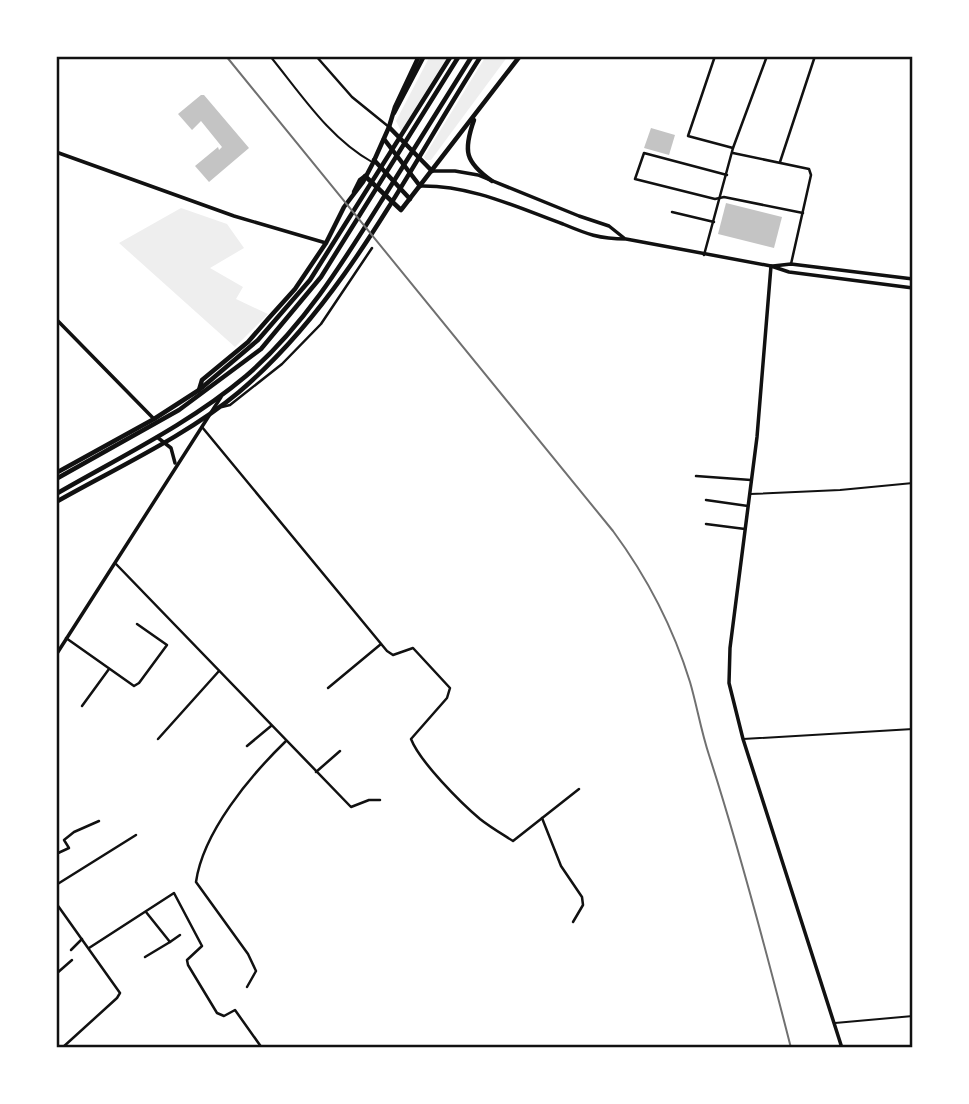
<svg xmlns="http://www.w3.org/2000/svg" width="969" height="1104" font-family="Georgia,serif">
  <style>
    .green { fill: #eee }
    .building { fill: #c4c4c4 }
    .lines { fill: none; stroke-linecap: round; stroke-linejoin: round }
    .service { stroke: #111; stroke-width: 2 }
    .minor { stroke: #111; stroke-width: 2.5 }
    .tertiary { stroke: #111; stroke-width: 3.5 }
    .secondary { stroke: #111; stroke-width: 3.5 }
    .trunk { stroke: #111; stroke-width: 4.5 }
    .rail { stroke: #707070; stroke-width: 2 }
    .neatline { fill: none; stroke: #111; stroke-width: 2.5 }
  </style>
  <rect width="100%" height="100%" fill="#fff"/>
  <g class="green">
    <path d="M430,56H448L401,131L396,121Z"/>
    <path d="M486,56H508L431,160H426L424,157Z"/>
    <path d="M181,208L227,224L244,248L210,268L243,287L236,299L268,314L235,347L119,243Z"/>
  </g>
  <g class="building">
    <path d="M201,95H204L249,148L209,182L195,166L218,147L219,150L222,147L201,121L192,130L178,114Z"/>
    <path d="M651,128L675,135L669,155L644,148Z"/>
    <path d="M726,203L782,217L774,248L718,234Z"/>
  </g>
  <g class="lines">
    <g class="service">
      <path d="M270,56C301,94 329,138 372,162"/>
      <path d="M750,494L840,490L913,483"/>
      <path d="M743,739L913,729"/>
      <path d="M835,1023L913,1016"/>
    </g>
    <g class="minor">
      <path d="M316,56L352,97L389,127"/>
      <path d="M715,56L688,136L733,148"/>
      <path d="M733,153L809,169L811,175L791,264"/>
      <path d="M780,162L815,56"/>
      <path d="M727,175L644,153L635,179L715,199L724,197L803,213"/>
      <path d="M672,212L714,222"/>
      <path d="M704,255L733,148L767,56"/>
      <path d="M222,407L230,405L282,364L321,324L372,248"/>
      <path d="M202,427L387,651L393,655L413,648L450,688L447,698L411,739C420,762 461,803 480,819C490,827 502,834 513,841L579,789"/>
      <path d="M696,476L751,480"/>
      <path d="M706,500L748,506"/>
      <path d="M706,524L745,529"/>
      <path d="M116,564L351,807L369,800H380"/>
      <path d="M66,638L134,686L139,683L167,645L137,624"/>
      <path d="M328,688L381,644"/>
      <path d="M82,706L109,669"/>
      <path d="M158,739L219,671"/>
      <path d="M247,746L271,726"/>
      <path d="M316,772L340,751"/>
      <path d="M542,818L561,866L582,897L583,905L573,922"/>
      <path d="M56,854L69,848L64,840L74,832L99,821"/>
      <path d="M56,885L136,835"/>
      <path d="M56,903L120,993L117,998L62,1048"/>
      <path d="M170,942L180,935"/>
      <path d="M89,948L174,893L202,946L187,960L188,965L217,1013L224,1016L235,1010L262,1048"/>
      <path d="M71,950L82,939"/>
      <path d="M145,957L170,942L146,912"/>
      <path d="M56,974L72,960"/>
      <path d="M247,987L256,971L248,954L196,882C203,832 250,776 286,741"/>
    </g>
    <g class="tertiary">
      <path d="M56,152L234,216L326,243"/>
      <path d="M771,266L757,437L730,648L729,683L743,739L842,1048"/>
      <path d="M56,319L154,419"/>
    </g>
    <g class="secondary">
      <path d="M432,171H455L478,175L579,216L609,226L624,238"/>
      <path d="M420,186C471,185 516,207 563,224C587,234 599,239 626,239L771,266L789,272L913,288"/>
      <path d="M773,266L791,264L913,279"/>
      <path d="M157,437L171,448L175,463"/>
      <path d="M56,655L221,397"/>
    </g>
    <g class="trunk">
      <path d="M394,113L424,56"/>
      <path d="M474,120C463,151 465,162 492,181"/>
      <path d="M389,127L432,171"/>
      <path d="M384,139L420,186"/>
      <path d="M374,160L410,199"/>
      <path d="M365,176L401,210L520,56"/>
      <path d="M354,192L360,180L364,177"/>
      <path d="M199,390L202,380L248,342L268,319L295,289L326,243L344,207L363,182L373,163L389,127L395,107L419,56"/>
      <path d="M56,473L154,419L199,390L258,340L310,280L451,56"/>
      <path d="M56,479L179,410L261,349L321,277L459,56"/>
      <path d="M56,494C120,457 189,424 246,376C303,327 342,264 382,200C412,152 442,104 472,56"/>
      <path d="M56,502C114,469 188,435 239,392C345,302 407,171 481,56"/>
    </g>
    <path class="rail" d="M226,56L613,531C647,577 673,627 690,682C697,706 701,731 709,755C740,851 766,950 791,1048"/>
  </g>
  <rect width="969" height="1104" fill="none" stroke="#ffffff" stroke-width="116"/>
  <rect x="58" y="58" width="853" height="988" class="neatline"/>
</svg>
